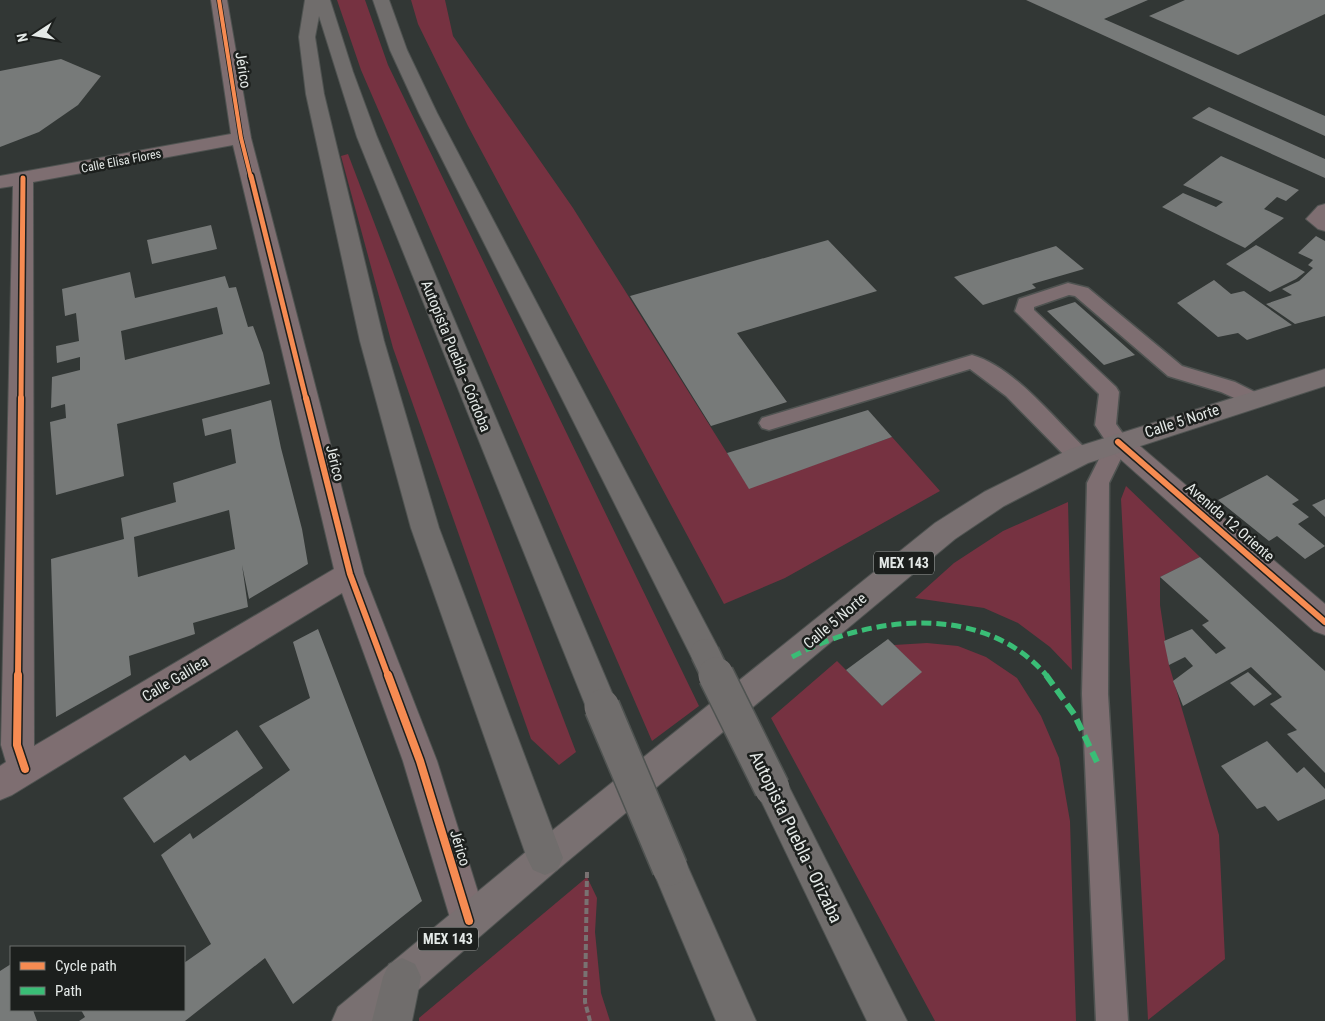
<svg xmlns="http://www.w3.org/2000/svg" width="1325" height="1021" font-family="'Roboto Condensed',sans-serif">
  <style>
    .green { fill: #763241 }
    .building { fill: #777a79; fill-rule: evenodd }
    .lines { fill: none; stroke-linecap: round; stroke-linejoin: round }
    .lane-casing { stroke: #4f5351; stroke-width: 3 }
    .street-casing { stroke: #4f5351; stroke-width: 2 }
    .primary-casing { stroke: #4f5351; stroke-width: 2 }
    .highway-casing { stroke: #4f5351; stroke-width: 2 }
    .path { stroke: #797272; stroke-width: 4; stroke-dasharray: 6 3; stroke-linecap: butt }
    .lane { fill: #7e6e71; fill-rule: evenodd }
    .street { fill: #7e6e71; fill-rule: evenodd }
    .primary { fill: #797071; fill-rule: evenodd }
    .highway { fill: #706d6c; fill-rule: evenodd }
    .highway-bridge-far1-casing { stroke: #4f5351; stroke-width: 31; stroke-linecap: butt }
    .highway-bridge-casing { stroke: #4f5351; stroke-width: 38; stroke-linecap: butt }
    .highway-bridge-far1 { stroke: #706d6c; stroke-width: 28 }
    .highway-bridge { stroke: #706d6c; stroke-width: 35 }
    .quiet-far1 { stroke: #3abd76; stroke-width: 5; stroke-dasharray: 10 5; stroke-linecap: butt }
    .quiet { stroke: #3abd76; stroke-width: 6; stroke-dasharray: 12 6; stroke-linecap: butt }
    .cycleway-far3-casing { stroke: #1c1f1d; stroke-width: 5.5 }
    .cycleway-far2-casing { stroke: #1c1f1d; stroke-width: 8 }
    .cycleway-far1-casing { stroke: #1c1f1d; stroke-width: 9 }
    .cycleway-casing { stroke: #1c1f1d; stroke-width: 11 }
    .cycleway-far3 { stroke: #f68b52; stroke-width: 4 }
    .cycleway-far2 { stroke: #f68b52; stroke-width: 5 }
    .cycleway-far1 { stroke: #f68b52; stroke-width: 6 }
    .cycleway { stroke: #f68b52; stroke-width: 8 }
    .labels { text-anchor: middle; stroke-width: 5; stroke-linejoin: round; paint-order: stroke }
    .far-street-label { font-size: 12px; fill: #e4e9e7; stroke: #1c1f1d }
    .shield { fill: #1c1f1d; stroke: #a8acaa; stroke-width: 1 }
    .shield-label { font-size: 14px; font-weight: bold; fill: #e4e9e7 }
    .street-label { font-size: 15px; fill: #e4e9e7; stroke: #1c1f1d }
    .near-street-label { font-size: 18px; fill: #e4e9e7; stroke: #1c1f1d }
  </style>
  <rect width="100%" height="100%" fill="#323735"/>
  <g class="green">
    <path d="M337,0H365L388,65L699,706L652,741L361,70Z"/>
    <path d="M411,0H445L453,36L573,208L749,488L892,437L940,491L785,578L724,604L468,126L418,24Z"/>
    <path d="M348,154L576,752L559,765L531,739L393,348L341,156Z"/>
    <path d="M1126,486L1200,557L1160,577V605L1169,665L1219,835L1225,959L1148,1020L1121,499Z"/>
    <path d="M1068,502L1072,670L1050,647L1018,623L984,608L915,598L954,563L1003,531Z"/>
    <path d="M927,643L958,646L986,657L1017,678L1041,716L1059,758L1070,821L1076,1021H935L771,718L837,661L882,706L921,672L894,645Z"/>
    <path d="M587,877L597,898L595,932L601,993L610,1021H419V1018Z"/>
  </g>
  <g class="building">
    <path d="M1026,0H1148L1104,19L1325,116V136Z"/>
    <path d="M1185,0H1325V14L1238,55L1149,16Z"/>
    <path d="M61,59L101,76L78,105L39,132L0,147V71Z"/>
    <path d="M1209,107L1325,159V178L1192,118Z"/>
    <path d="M1221,156L1299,190L1286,201L1277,197L1264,209L1284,218L1245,248L1162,207L1183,193L1216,207L1223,202L1183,185Z"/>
    <path d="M211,225L217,249L152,264L147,240Z"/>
    <path d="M1316,236L1325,241V316L1295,324L1266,304L1292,295L1282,289L1299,281L1313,268L1308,265L1313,260L1298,253Z"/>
    <path d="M828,240L877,291L737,333L787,402L711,426L630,296Z"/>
    <path d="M1256,245L1305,272L1296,279L1270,292L1226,264Z"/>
    <path d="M1056,246L1084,269L1032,284L1036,288L983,305L954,277Z"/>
    <path d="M130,272L135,298L225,276L229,288L236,287L248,327L253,326L263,353L270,384L117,424L124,476L56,495L50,422L66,418L65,404L51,408L52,377L80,370V357L57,363L56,346L79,341L76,313L65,316L62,289ZM217,307L223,334L125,360L121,331Z"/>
    <path d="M1214,280L1231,294L1244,291L1292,325L1247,340L1238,333L1218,337L1177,303Z"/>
    <path d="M1075,302L1109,332L1135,355L1104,365L1047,311Z"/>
    <path d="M271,400L281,448L302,529L308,564L249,599L242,565L248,607L193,623L195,634L129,656L131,675L56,717L51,559L124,539L121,518L176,502L173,483L236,463L231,429L205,436L202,419ZM229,510L235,549L138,577L134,537Z"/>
    <path d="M868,410L892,437L749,489L727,453Z"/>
    <path d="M1267,475L1299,500L1292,504L1309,517L1298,524L1325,546L1305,559L1277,536L1269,541L1218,500Z"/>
    <path d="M1325,499V517L1312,505Z"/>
    <path d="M1200,557L1325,671V773L1287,734L1297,730L1270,704L1282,697L1251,667L1183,706L1173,681L1193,666L1185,657L1169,665L1164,641L1192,629L1216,654L1226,648L1202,625L1209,621L1160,577Z"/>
    <path d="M318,629L422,901L293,1004L265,958L185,1021H79L85,1017L81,1010H184V963L211,944L161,855L190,833L193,839L290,770L259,726L310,698L293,642Z"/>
    <path d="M888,639L922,672L882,706L846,670Z"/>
    <path d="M1248,672L1272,694L1254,706L1230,683Z"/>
    <path d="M237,730L263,768L154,843L123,798L185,755L190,761Z"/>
    <path d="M1267,741L1297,773L1304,767L1325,789V799L1278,821L1265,806L1257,809L1221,766Z"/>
    <path d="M11,964V1010H33L37,1021H0V971Z"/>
  </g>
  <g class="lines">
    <defs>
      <g id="lane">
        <path d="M1068,283L1088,288L1182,366L1235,382L1259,394L1262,399L1259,404L1252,406L1221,392L1168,376L1075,296L1069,295L1034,307V310L1116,387L1119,392L1116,424L1129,442L1109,483L1108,694L1128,1021H1096L1082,694L1087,483L1107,443L1095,425L1099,394L1015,311L1019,299Z"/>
        <path d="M972,355C1015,367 1055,420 1087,450L1090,456L1087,462L1079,464L1071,462L1006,396L970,369L769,430L762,428L759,423L762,418Z"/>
      </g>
      <g id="street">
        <path d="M211,0H227L251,138L364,574L437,761L487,921L482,934L469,939L456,934L451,921L403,761L342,593L12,795L0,800V766L6,762L1,745L13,186L0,188V176L231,134ZM233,145L334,569L34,746L33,182Z"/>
        <path d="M1325,204V231L1318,229L1306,219L1318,206Z"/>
        <path d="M1118,433L1127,435L1325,604V635L1314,631L1109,449L1105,442L1109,435Z"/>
      </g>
      <path id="primary" d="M1325,369V386L1088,463L1004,506L955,539L557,870L382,1021H332L338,1007L533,846L935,523L984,492L1070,449Z"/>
      <g id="highway">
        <path d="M305,0H330L353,72L377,137L618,707L613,717L602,721L591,717L586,707L357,137L319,16L315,37L324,94L384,341L439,528L563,858L557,870L545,875L533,870L527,858L411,528L360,341L306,94L299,37Z"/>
        <path d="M373,0H389L407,50L437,113L716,644L720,653L716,662L705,666L694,662L419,113L390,50Z"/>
        <path d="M772,772L784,777L907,1021H867L755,788L760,777Z"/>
        <path d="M670,850L683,856L756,1021H716L652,868L657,856Z"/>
        <path d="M402,958L415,964L421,977L412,1021H372L383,977L389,964Z"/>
      </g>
    </defs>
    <use href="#lane" class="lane-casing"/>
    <use href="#street" class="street-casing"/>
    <use href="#primary" class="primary-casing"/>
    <use href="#highway" class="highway-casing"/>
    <path class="path" d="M587,872L585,1002L590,1021"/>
    <use href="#lane" class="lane"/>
    <use href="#street" class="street"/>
    <use href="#primary" class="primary"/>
    <use href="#highway" class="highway"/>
    <defs>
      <path id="highway-bridge-far1" d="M705,653L716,676"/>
      <g id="highway-bridge">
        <path d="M716,675L772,788"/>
        <path d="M602,707L670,868"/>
      </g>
    </defs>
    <use href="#highway-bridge-far1" class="highway-bridge-far1-casing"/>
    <use href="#highway-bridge" class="highway-bridge-casing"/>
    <use href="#highway-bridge-far1" class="highway-bridge-far1"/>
    <use href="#highway-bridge" class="highway-bridge"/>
    <path class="quiet-far1" d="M792,657C870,615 984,602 1047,676"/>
    <path class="quiet" d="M1046,675L1074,714L1097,762"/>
    <defs>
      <path id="cycleway-far3" d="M219,0L241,138L251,178"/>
      <g id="cycleway-far2">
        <path d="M251,176L306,399"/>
        <path d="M21,399L23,178"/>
      </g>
      <g id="cycleway-far1">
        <path d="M306,398L350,574L388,676"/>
        <path d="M1118,442L1325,622"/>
        <path d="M18,676L21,398"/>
      </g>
      <g id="cycleway">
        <path d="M18,675L17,745L25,769"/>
        <path d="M388,675L420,761L469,921"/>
      </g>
    </defs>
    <use href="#cycleway-far3" class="cycleway-far3-casing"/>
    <use href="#cycleway-far2" class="cycleway-far2-casing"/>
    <use href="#cycleway-far1" class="cycleway-far1-casing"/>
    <use href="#cycleway" class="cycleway-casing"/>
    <use href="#cycleway-far3" class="cycleway-far3"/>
    <use href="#cycleway-far2" class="cycleway-far2"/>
    <use href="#cycleway-far1" class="cycleway-far1"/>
    <use href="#cycleway" class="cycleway"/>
  </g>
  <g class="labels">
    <g class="far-street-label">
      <text transform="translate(121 161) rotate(-11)" y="4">Calle Elisa Flores</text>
    </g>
    <g class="shield">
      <rect x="874" y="551.5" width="60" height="23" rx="4"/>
      <rect x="418" y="927.5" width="60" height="23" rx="4"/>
    </g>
    <g class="shield-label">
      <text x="904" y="568">MEX 143</text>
      <text x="448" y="944">MEX 143</text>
    </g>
    <g class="street-label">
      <text transform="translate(243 70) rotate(81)" y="5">Jérico</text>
      <text transform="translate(456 356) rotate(68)" y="5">Autopista Puebla - Córdoba</text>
      <text transform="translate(1182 421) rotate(-18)" y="5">Calle 5 Norte</text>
      <text transform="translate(335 463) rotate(76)" y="5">Jérico</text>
      <text transform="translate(1230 522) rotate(41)" y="5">Avenida 12 Oriente</text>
      <text transform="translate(835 621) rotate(-40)" y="5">Calle 5 Norte</text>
      <text transform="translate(175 679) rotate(-31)" y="5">Calle Galilea</text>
      <text transform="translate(460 848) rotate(73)" y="5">Jérico</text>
    </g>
    <g class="near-street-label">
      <text transform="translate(796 837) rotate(64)" y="6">Autopista Puebla - Orizaba</text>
    </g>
  </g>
  <rect x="10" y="946" width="175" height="65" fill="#1c1f1d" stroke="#6c706e"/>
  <rect x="20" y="962" width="25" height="8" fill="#f68b52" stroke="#6c706e"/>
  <text x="55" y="971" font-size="15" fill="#e4e9e7">Cycle path</text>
  <rect x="20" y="987" width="25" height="8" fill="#3abd76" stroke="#6c706e"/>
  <text x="55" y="996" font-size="15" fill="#e4e9e7">Path</text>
  <g transform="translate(35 35) rotate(258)" stroke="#1c1f1d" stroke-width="4" paint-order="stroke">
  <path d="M0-4L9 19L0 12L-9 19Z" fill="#e4e9e7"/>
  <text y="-8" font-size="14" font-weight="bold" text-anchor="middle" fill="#e4e9e7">N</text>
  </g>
</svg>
